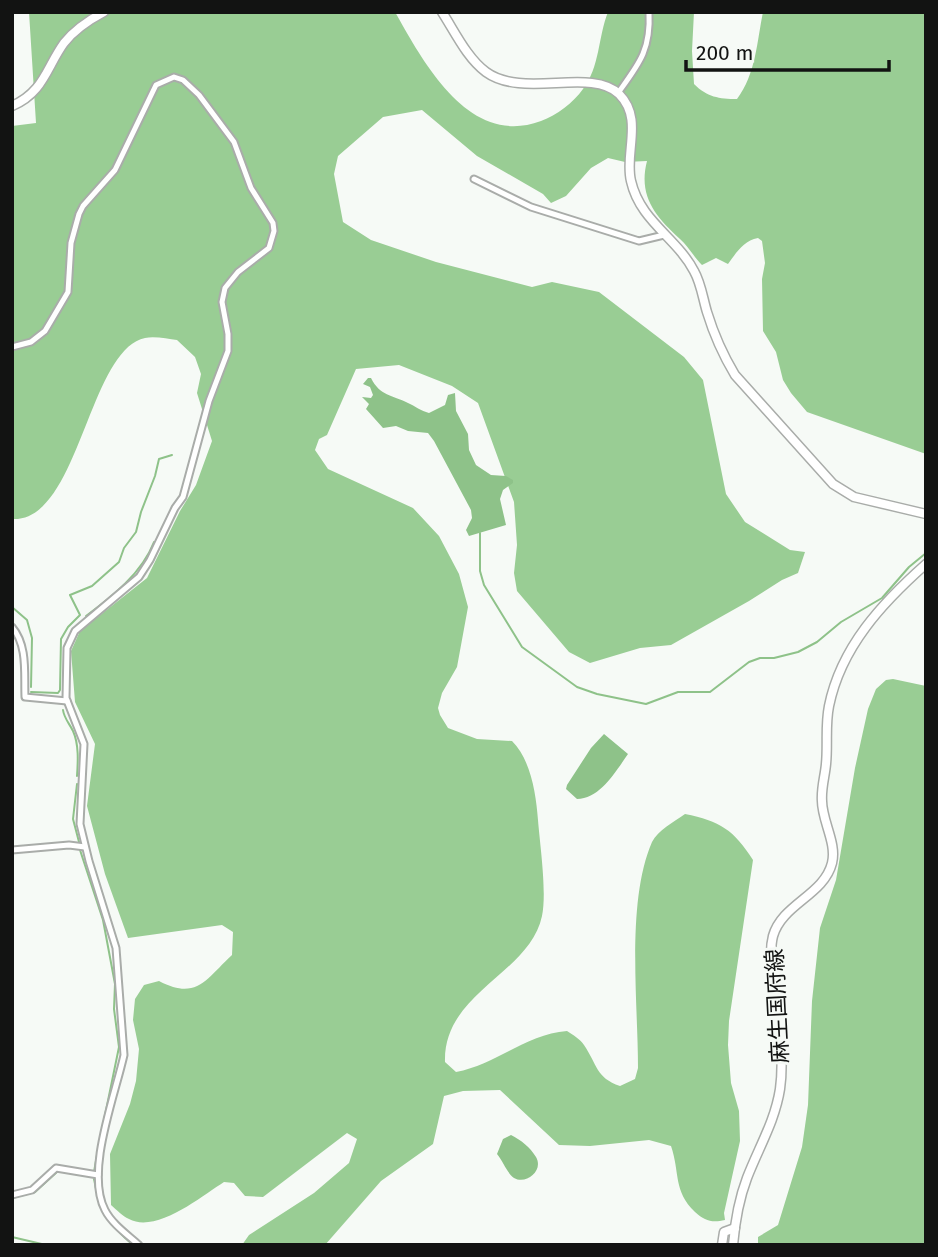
<svg xmlns="http://www.w3.org/2000/svg" width="938" height="1257" font-family="'Fira Sans','Noto Sans JP',sans-serif">
  <style>
    .forest { fill: #99cd94 }
    .water { fill: #8ec289 }
    .lines { fill: none; stroke-linecap: round; stroke-linejoin: round }
    .stream { stroke: #8ec289; stroke-width: 2 }
    .street-casing { stroke: #a9aca9; stroke-width: 9 }
    .secondary-casing { stroke: #a9aca9; stroke-width: 11 }
    .street { stroke: #fff; stroke-width: 5 }
    .secondary { stroke: #fff; stroke-width: 8 }
    .labels { text-anchor: middle; stroke-width: 6; stroke-linejoin: round; paint-order: stroke }
    .street-label { font-size: 23px; fill: #121312; stroke: #f6faf6 }
  </style>
  <rect width="100%" height="100%" fill="#f6faf6"/>
  <g class="forest">
    <path d="M29,12H395C424,63 469,148 541,121C557,115 573,103 583,89C600,67 598,37 608,12H694L692,51L694,84C707,97 719,99 737,99C756,74 757,41 763,12H926V454L807,412L791,393L783,380L776,352L763,331L762,279L765,263L762,241L758,238C743,241 737,252 728,264L716,258L702,265C694,257 688,246 680,239C655,216 638,196 647,161L625,162L608,158L591,168L566,196L551,203L543,194L477,156L422,110L383,117L338,156L334,174L343,222L371,240L436,262L532,287L552,282L599,292L684,357L703,380L726,494L745,522L790,550L805,552L798,573L782,580L749,601L671,645L640,648L590,663L569,652L517,591L514,573L517,545L514,502L478,403L452,386L399,365L356,369L327,435L319,439L315,450L328,469L413,508L439,536L459,574L468,607L457,667L442,693L438,708L440,715L448,728L477,739L512,741C531,760 536,794 538,820C540,845 547,892 542,916C530,974 443,992 445,1062L456,1072C496,1065 526,1034 567,1031C573,1035 580,1039 584,1045C597,1064 596,1078 620,1086L635,1079L638,1068C638,1002 626,902 652,842C658,830 674,822 685,814C720,821 734,830 753,860L729,1021L728,1045L731,1083L739,1111L740,1141L724,1213L725,1220C712,1223 705,1221 695,1212C673,1191 680,1172 671,1146L649,1140L590,1146L559,1145L500,1090L463,1091L444,1096L433,1144L381,1181L325,1245H242L249,1235L314,1193L349,1163L357,1139L347,1133L263,1197L245,1196L234,1183L224,1182C202,1196 156,1234 129,1219C122,1216 117,1210 111,1205L110,1154L130,1104L136,1081L139,1049L133,1020L135,999L144,985L159,981C197,1001 206,979 232,955L233,932L222,925L128,938L105,874L87,806L95,744L75,702L71,651L80,631L147,578L180,511L196,485L212,441L197,393L201,374L195,357L177,340C168,339 155,336 145,338C88,350 79,523 12,519V126L36,123Z"/>
    <path d="M893,679L926,686V1245H758V1237L778,1225L802,1147L808,1105L812,1001L820,928L836,880L855,768L868,709L876,689L886,680Z"/>
  </g>
  <g class="water">
    <path d="M368,378H371C380,396 392,395 408,403C415,406 421,411 429,413L445,405L448,395L455,393L456,411L468,434L469,450L476,465L491,475L506,476L513,480V483L503,490L500,499L506,525L469,536L466,530L472,518L471,510L434,441L428,433L408,431L396,426L383,428L366,409L369,404L362,397L371,398L373,395L370,387L363,384Z"/>
    <path d="M604,734L628,754C616,771 600,799 577,799L566,789L567,785L591,748Z"/>
    <path d="M511,1135C521,1140 530,1147 536,1157C544,1171 526,1185 514,1178C507,1173 503,1161 497,1154L503,1139Z"/>
  </g>
  <g class="lines">
    <g class="stream">
      <path d="M480,533V571L484,585L522,647L577,687L597,694L646,704L678,692H710L749,662L760,658H774L798,652L817,642L841,622L882,598L909,567L926,553"/>
      <path d="M12,607L27,620L32,638L31,687"/>
      <path d="M86,616C112,597 142,573 154,542"/>
      <path d="M31,692L58,693L60,690L61,639L68,627L80,615L70,595L92,586L119,562L124,548L136,532L141,512L155,476L159,459L172,455"/>
      <path d="M63,710C64,718 69,723 73,731C79,744 78,762 77,776"/>
      <path d="M77,784L73,819L79,842"/>
      <path d="M80,850L103,920L115,984L114,1009L119,1047L103,1125"/>
      <path d="M94,1172L99,1144"/>
      <path d="M94,1179C100,1212 108,1223 133,1245"/>
      <path d="M12,1198L35,1192L58,1171"/>
      <path d="M12,1237L46,1245"/>
    </g>
    <defs>
      <g id="street">
        <path d="M618,93C639,64 651,50 649,12"/>
        <path d="M474,179L531,207L639,241L664,235"/>
        <path d="M12,347L31,342L45,331L68,292L71,243L79,214L83,206L115,170L156,85L174,77L183,80L199,95L234,142L251,188L273,223L274,231L269,248L238,272L225,288L222,302L228,334V351L209,401L183,497L175,508L150,560L139,577L75,631L67,648L66,698L84,744L80,824L89,861L116,948L124,1055C115,1096 85,1172 105,1210C112,1224 128,1235 139,1245"/>
        <path d="M12,627C28,646 24,673 25,697L67,701"/>
        <path d="M12,850L69,845L85,847"/>
        <path d="M12,1195L32,1190L56,1168L98,1175"/>
      </g>
      <g id="secondary">
        <path d="M442,12C455,32 467,58 486,72C523,99 591,67 619,94C644,119 624,153 631,181C640,221 677,238 694,271C701,283 703,299 707,312C714,335 723,355 735,375L833,484L854,497L926,514"/>
        <path d="M12,106C44,92 46,68 64,43C75,29 89,20 104,12"/>
        <path d="M722,1245L724,1232L735,1228"/>
        <path d="M733,1245C735,1222 739,1199 747,1178C759,1147 775,1121 780,1089C785,1054 777,1017 773,983C772,968 769,951 773,936C782,904 824,895 832,863C837,843 822,821 822,801C821,788 825,776 826,764C828,744 825,726 829,706C841,647 882,603 926,564"/>
      </g>
    </defs>
    <use href="#street" class="street-casing"/>
    <use href="#secondary" class="secondary-casing"/>
    <use href="#street" class="street"/>
    <use href="#secondary" class="secondary"/>
  </g>
  <g class="labels">
    <g class="street-label">
      <text transform="translate(777 1006) rotate(-93)" y="8">麻生国府線</text>
    </g>
  </g>
  <rect width="938" height="1257" fill="none" stroke="#121312" stroke-width="28"/>
  <path d="M686 60v10h203v-10" fill="none" stroke="#121312" stroke-width="3.5"/>
  <text x="696" y="60" font-size="21" fill="#121312" stroke="#f6faf6" stroke-width="5" paint-order="stroke">200 m</text>
</svg>
